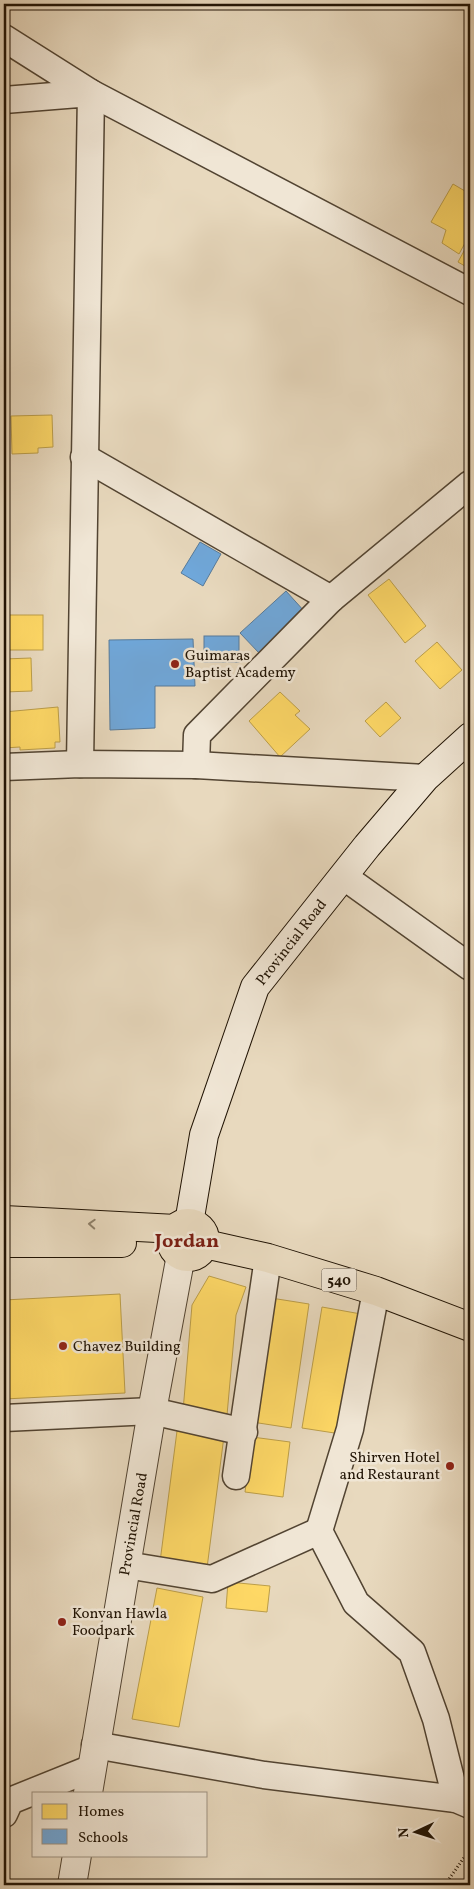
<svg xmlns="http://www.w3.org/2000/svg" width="474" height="1889" font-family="Vollkorn,serif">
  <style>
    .homes { fill: #ffd966; stroke: #bc9e49 }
    .schools { fill: #6fa8dc; stroke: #577b9b }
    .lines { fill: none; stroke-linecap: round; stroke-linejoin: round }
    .minor-casing { stroke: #524432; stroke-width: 29 }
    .tertiary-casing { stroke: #524432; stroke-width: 30 }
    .secondary-casing { stroke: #201304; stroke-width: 30 }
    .primary-casing { stroke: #201304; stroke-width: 30 }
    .path { stroke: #201304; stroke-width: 3; stroke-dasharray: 1 2.5; stroke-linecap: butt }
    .minor { stroke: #f0e6d5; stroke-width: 26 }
    .tertiary { stroke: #f0e6d5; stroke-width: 28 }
    .secondary { stroke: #f0e6d5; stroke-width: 28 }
    .primary { stroke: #e8d9be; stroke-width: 28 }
    .oneway { stroke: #8e806a }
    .poi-dot { fill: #8f2418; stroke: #f0e6d5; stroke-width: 2 }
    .labels { text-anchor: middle; stroke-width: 5; stroke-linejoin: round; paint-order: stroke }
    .shield { fill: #f0e6d5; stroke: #5e5243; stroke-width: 1 }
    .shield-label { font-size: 14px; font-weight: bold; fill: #201304 }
    .poi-label { font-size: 15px; fill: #201304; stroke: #f0e6d5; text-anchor: start }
    .street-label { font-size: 15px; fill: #201304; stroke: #f0e6d5 }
    .district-label { font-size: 20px; font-weight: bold; fill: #7a1f14; stroke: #f0e6d5 }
  </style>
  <rect width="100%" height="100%" fill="#e8d9be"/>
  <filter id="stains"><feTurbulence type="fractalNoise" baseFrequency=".004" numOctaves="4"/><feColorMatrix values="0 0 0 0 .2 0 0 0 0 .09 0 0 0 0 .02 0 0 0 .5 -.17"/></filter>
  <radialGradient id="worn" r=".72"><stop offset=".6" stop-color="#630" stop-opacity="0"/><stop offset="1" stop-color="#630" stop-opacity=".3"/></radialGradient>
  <g class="homes">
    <path d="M453,184L470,194V234L459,254L442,243L446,230L431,222Z"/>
    <path d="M470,240V269L458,262Z"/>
    <path d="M52,415L53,447L38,448V453L12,454L11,416Z"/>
    <path d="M389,579L426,626L405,643L368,595Z"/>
    <rect x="4" y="615" width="39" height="35"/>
    <path d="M437,642L462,670L440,689L415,661Z"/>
    <path d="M31,658L32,691L4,692V659Z"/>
    <path d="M280,692L300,711L295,715L310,729L280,757L249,721Z"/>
    <path d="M386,702L401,718L380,737L365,721Z"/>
    <path d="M58,707L60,742H55V748L20,750V747L4,748V712Z"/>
    <path d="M209,1276L246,1287L236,1315L227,1415L183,1411L192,1305Z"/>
    <path d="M120,1294L125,1393L4,1399V1300Z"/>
    <path d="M271,1298L309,1304L291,1428L252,1422Z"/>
    <path d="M322,1307L361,1314L341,1434L302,1428Z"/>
    <path d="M177,1431L224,1436L207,1568L160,1562Z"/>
    <path d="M252,1437L290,1442L283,1497L245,1492Z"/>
    <path d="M228,1582L270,1586L267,1612L226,1608Z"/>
    <path d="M157,1588L203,1597L179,1727L132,1719Z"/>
  </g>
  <g class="schools">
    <path d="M200,542L221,554L203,586L181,573Z"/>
    <path d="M286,591L305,612L259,653L240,633Z"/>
    <rect x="204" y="636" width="35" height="26"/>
    <path d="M193,639L195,686H155V728L110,730L109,640Z"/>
  </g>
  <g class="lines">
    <defs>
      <g id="minor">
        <path d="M4,38L91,93L470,292"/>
        <path d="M4,100L91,93L80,764"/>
        <path d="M84,457L331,599"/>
        <path d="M196,765L197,735L331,599L470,484"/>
        <path d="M4,767L80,764L196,765L425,778"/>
        <path d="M343,876L470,967"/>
        <path d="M376,1291L350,1429L319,1531L356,1603L412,1652L436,1719L456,1799"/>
        <path d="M4,1418L152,1411L244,1432"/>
        <path d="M236,1476L268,1258"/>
        <path d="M126,1565L212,1579L319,1531"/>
        <path d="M95,1745L264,1775L456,1799L470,1805"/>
        <path d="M4,1814L10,1801L92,1768"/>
      </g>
      <g id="tertiary">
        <path d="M88,1793L152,1411L181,1255"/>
        <path d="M72,1885L77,1855"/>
      </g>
      <path id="secondary" d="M189,1223L204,1135L255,987L367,846L425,778L470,737"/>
      <g id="primary">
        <path d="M4,1220L176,1229"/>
        <circle cx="188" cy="1240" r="17"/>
        <path d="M4,1243H122"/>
        <path d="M205,1244L268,1258L376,1291L470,1327"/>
      </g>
    </defs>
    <use href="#minor" class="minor-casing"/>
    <use href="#tertiary" class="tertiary-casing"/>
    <use href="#secondary" class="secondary-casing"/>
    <use href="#primary" class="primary-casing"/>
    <path class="path" d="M447,1885V1882L470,1849"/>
    <use href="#minor" class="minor"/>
    <use href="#tertiary" class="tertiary"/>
    <use href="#secondary" class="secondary"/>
    <use href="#primary" class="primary"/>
  </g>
  <defs><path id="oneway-chevron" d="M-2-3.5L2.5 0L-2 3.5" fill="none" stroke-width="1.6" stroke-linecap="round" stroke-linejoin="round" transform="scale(1.25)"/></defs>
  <use class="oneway" href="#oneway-chevron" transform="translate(92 1224) rotate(-177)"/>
  <g class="poi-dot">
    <circle cx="175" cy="664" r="5"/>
    <circle cx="63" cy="1346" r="5"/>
    <circle cx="450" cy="1466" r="5"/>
    <circle cx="62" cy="1622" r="5"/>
  </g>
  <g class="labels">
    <rect class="shield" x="321.5" y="1268.5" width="35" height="23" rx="4"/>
    <g class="shield-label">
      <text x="339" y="1285">540</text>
    </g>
    <g class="poi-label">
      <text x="185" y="660">Guimaras<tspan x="185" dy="17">Baptist Academy</tspan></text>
      <text x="73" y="1351">Chavez Building</text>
      <text x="440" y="1462" text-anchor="end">Shirven Hotel<tspan x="440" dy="17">and Restaurant</tspan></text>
      <text x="72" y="1618">Konvan Hawla<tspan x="72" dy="17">Foodpark</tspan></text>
    </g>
    <g class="street-label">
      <text transform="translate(291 942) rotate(-52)" y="5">Provincial Road</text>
      <text transform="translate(133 1524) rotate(-80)" y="5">Provincial Road</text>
    </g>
    <g class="district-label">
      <text x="187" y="1247">Jordan</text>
    </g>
  </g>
  <rect width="474" height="1889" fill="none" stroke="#e8d9be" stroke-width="20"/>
  <rect x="5" y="5" width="464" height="1879" fill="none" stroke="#201304" stroke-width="2.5"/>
  <rect x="10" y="10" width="454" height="1869" fill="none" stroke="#201304"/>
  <rect x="32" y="1792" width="175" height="65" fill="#f0e6d5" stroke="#9d9281"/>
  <rect x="42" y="1804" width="25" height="15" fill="#ffd966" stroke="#9d9281"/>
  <text x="78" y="1816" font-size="15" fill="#201304">Homes</text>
  <rect x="42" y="1829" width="25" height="15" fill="#6fa8dc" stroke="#9d9281"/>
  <text x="78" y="1842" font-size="15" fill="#201304">Schools</text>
  <g transform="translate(416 1832) rotate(266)" stroke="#f0e6d5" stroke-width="4" paint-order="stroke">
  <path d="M0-4L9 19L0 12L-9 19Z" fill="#201304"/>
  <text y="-8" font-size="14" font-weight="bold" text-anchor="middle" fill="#201304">N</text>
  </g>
  <rect width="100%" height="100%" filter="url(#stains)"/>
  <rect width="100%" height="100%" fill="url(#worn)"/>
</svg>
